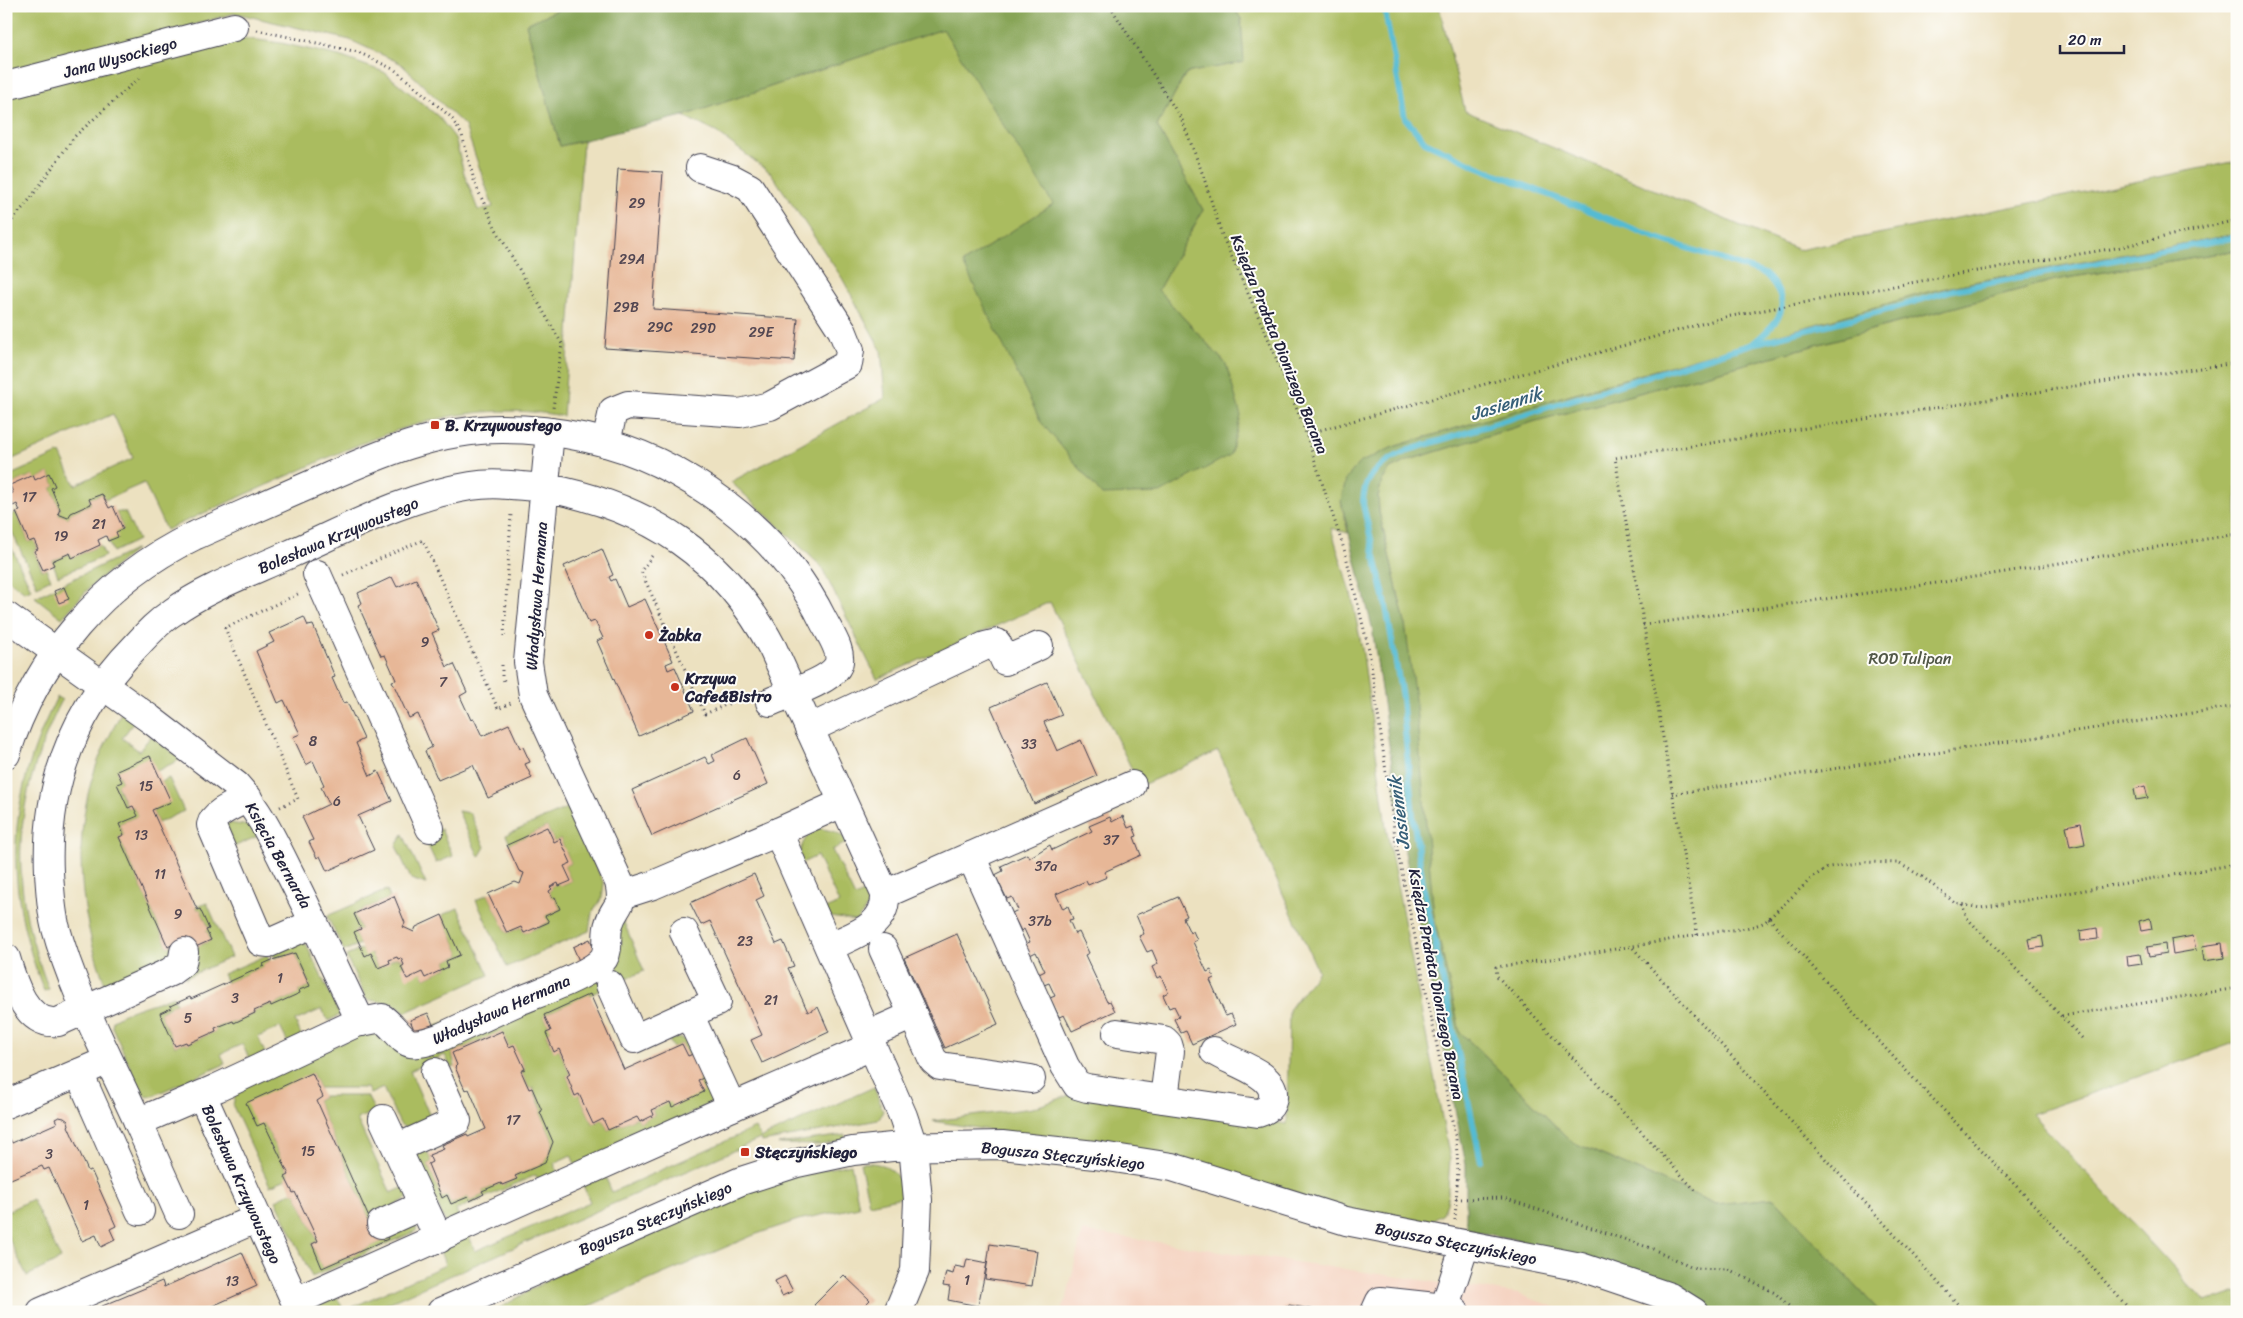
<svg xmlns="http://www.w3.org/2000/svg" width="2243" height="1318" font-family="Sriracha,sans-serif">
  <style>
    .built { fill: #f5d3c1 }
    .green { fill: #aabc5f; stroke: #666f4d }
    .forest { fill: #87a456; stroke: #546348 }
    .lines { fill: none; stroke-linecap: round; stroke-linejoin: round }
    .stream { stroke: #55bbd3; stroke-width: 6 }
    .building { fill: #e7b797 }
    .minor-casing { stroke: #403f4f; stroke-width: 30 }
    .path { stroke: #403f4f; stroke-width: 3; stroke-dasharray: 1 4; stroke-linecap: butt }
    .minor { stroke: #fff; stroke-width: 28 }
    .poi-dot { fill: #c8321e; stroke: #fdfcf7; stroke-width: 2 }
    .labels { text-anchor: middle; stroke-width: 4; stroke-linejoin: round; paint-order: stroke }
    .number-label { font-size: 14px; fill: #534752 }
    .street-label { font-size: 16px; fill: #22223b; stroke: #fdfcf7 }
    .poi-label { font-size: 16px; font-weight: bold; fill: #22223b; stroke: #fdfcf7; text-anchor: start }
    .park-label { font-size: 16px; fill: #525848; stroke: #fdfcf7 }
    .water-label { font-size: 18px; font-style: italic; fill: #365f78; stroke: #fdfcf7 }
  </style>
  <rect width="100%" height="100%" fill="#fdfcf7"/>
  <filter id="ink" filterUnits="userSpaceOnUse"><feTurbulence type="fractalNoise" baseFrequency=".02" numOctaves="2"/><feDisplacementMap in="SourceGraphic" scale="10" xChannelSelector="R" yChannelSelector="G"/><feConvolveMatrix kernelMatrix="1 2 1 2 8 2 1 2 1" color-interpolation-filters="sRGB"/></filter>
  <filter id="wash" filterUnits="userSpaceOnUse"><feTurbulence type="fractalNoise" baseFrequency=".0096" numOctaves="4" result="noise"/><feDisplacementMap in="SourceGraphic" scale="20" xChannelSelector="R" yChannelSelector="G"/><feGaussianBlur stdDeviation="1.12" result="paint"/><feColorMatrix in="noise" values="0 0 0 0 0 0 0 0 0 0 0 0 0 0 0 0 0 1.4 0 .05"/><feComposite in="paint" operator="in"/></filter>
  <g filter="url(#wash)">
    <rect width="100%" height="100%" fill="#ece1c0"/>
    <path class="built" d="M1082,1231L1518,1294L1569,1312H1061L1067,1298Z"/>
    <g class="green">
      <path d="M6,6H567L526,24L560,146L583,141L563,416C461,398 384,432 294,473C251,492 208,511 166,530L144,483L105,500L102,494L89,499L91,504L71,513L68,518L58,514L60,509L51,488L55,486L49,473L35,480L32,475L10,485L13,493L8,495L13,506L6,509V477L60,453L75,485L133,458L113,414L6,462V96L235,37L281,43L339,56L384,72L439,117L455,138L464,173L478,210L493,207L465,126L400,63L350,40L235,13L6,78Z"/>
      <path d="M1233,6H1439L1465,111L1799,250L2237,161V234L1979,281L1928,292L1551,400L1393,447L1341,501L1348,533L1331,528L1352,598L1363,654L1386,827L1450,1159L1447,1203L1443,1214L1427,1224L1367,1215L1001,1132L933,1121L1033,1108L1070,1095L1287,1124L1289,1010L1318,971L1218,751L1140,786L1050,602L877,679L821,566L731,482L885,398L881,350L842,278L771,173L716,132L683,116L943,29L1054,204L963,263L1226,364L1158,290L1203,210L1157,126L1186,73L1243,62L1241,19Z"/>
      <path d="M2237,250V1042L2032,1114L2206,1303L2237,1292V1312H1880L1774,1198L1716,1204L1572,1142L1460,1032L1434,917L1405,623L1379,512L1378,496L1382,481L1390,469L1412,459L1536,421L2055,280Z"/>
      <path d="M16,512L29,542L34,540L38,549L34,551L42,570L46,569L51,579L37,586L6,519Z"/>
      <path d="M116,512H125L138,540L113,552L108,541L116,532L123,529Z"/>
      <path d="M6,536L31,589L25,592L6,578Z"/>
      <path d="M100,545L105,556L58,576L52,561L70,553L72,558Z"/>
      <path d="M136,549L91,586L62,618L35,597Z"/>
      <path d="M57,697L62,700C12,801 7,884 49,989L44,991C3,885 6,798 57,697Z"/>
      <path d="M121,713L134,722L122,738L139,751L151,736L181,759L157,771H117L122,782L117,785L127,808L133,806L138,816L119,824L124,835L119,837L168,947L173,944L178,955L108,992C78,916 69,828 102,751C108,738 115,726 121,713Z"/>
      <path d="M169,778L184,811L158,823L152,810L170,802L161,782Z"/>
      <path d="M569,807L604,884L602,898L592,913L589,931L507,967L476,900L488,894L507,933L521,927L524,933L548,923L545,916L560,909L555,897L552,898L549,891L552,889L550,887L558,883L560,886L571,881L564,866L571,863L560,839L554,842L547,827L510,844L506,835Z"/>
      <path d="M458,811L470,813L485,847L479,857Z"/>
      <path d="M229,823L250,826L258,836L229,849L220,829Z"/>
      <path d="M818,828C831,831 840,831 848,842L832,850L855,897L870,890C873,901 863,914 856,921L831,917L823,910L839,903L817,856L802,863C796,850 806,834 818,828Z"/>
      <path d="M441,829L453,856L436,863L424,837Z"/>
      <path d="M403,834L426,884L411,879L396,846Z"/>
      <path d="M387,890L390,898L354,914L361,929L354,932L360,944L344,951L327,916Z"/>
      <path d="M207,903L231,957L185,978L195,948L211,940L206,930L209,928L200,909L198,910L196,907Z"/>
      <path d="M458,908L489,975L406,1012L392,1003L367,1000L346,956L362,949L371,953L378,968L397,957L398,959L401,958L404,965L402,967L422,972L425,978L448,967L446,961L460,955L442,915Z"/>
      <path d="M623,920L644,971L544,1015L551,1031L546,1034L554,1051L559,1049L570,1074L567,1076L575,1095L579,1094L593,1124L603,1119L608,1130L637,1117L640,1122L654,1115L652,1110L703,1078L693,1054L688,1056L682,1044L673,1048L669,1040C679,1036 691,1040 698,1048C704,1054 713,1090 717,1100L578,1171L571,1155L554,1163L561,1179L542,1187L536,1175L456,1210L461,1223L447,1226L417,1159L418,1151L425,1147L432,1162L428,1164L442,1197L447,1195L451,1204L468,1197L470,1201L484,1194L482,1191L501,1183L503,1185L516,1179L515,1176L545,1163L553,1142L540,1112L542,1110L533,1088L529,1089L521,1071L525,1069L514,1046L509,1047L502,1031L452,1053L455,1067L451,1068L445,1055L410,1071L433,1123L407,1129L400,1124L383,1088L370,1094L367,1088H319L312,1073L264,1123L289,1175L286,1179L270,1186L233,1106L236,1089L374,1029L392,1041L606,969Z"/>
      <path d="M303,938L340,1015L328,1021L322,1009L295,1021L302,1037L288,1043L280,1027L258,1037L265,1053L250,1060L242,1044L221,1054L225,1064L152,1096L147,1097L142,1093L112,1027L113,1020C131,1008 153,1005 173,996L176,1003L160,1013L175,1046L186,1042L187,1044L216,1031L215,1028L233,1021L234,1023L255,1013L254,1011L270,1004L271,1006L300,993L299,990L310,986L295,953L284,957L283,955L275,958L272,952Z"/>
      <path d="M267,955L270,961L264,964V966L227,983L223,974Z"/>
      <path d="M874,1087L883,1111L878,1120L762,1142L760,1139L368,1312H322L319,1303L336,1295L344,1311L445,1265L439,1248L469,1236L475,1251L590,1202L583,1185L605,1176L612,1192L755,1128L761,1138Z"/>
      <path d="M322,1096H367L375,1111L357,1119L391,1193L409,1185L411,1196L370,1220L317,1101L323,1098Z"/>
      <path d="M845,1135L846,1140L821,1145L778,1144Z"/>
      <path d="M860,1163C886,1161 899,1172 907,1196L869,1204Z"/>
      <path d="M851,1164L859,1207L798,1220L754,1235L575,1312H499L498,1309L551,1278L733,1196L796,1175Z"/>
      <path d="M292,1192H295L318,1241L312,1244L322,1268L387,1239L386,1234L417,1222L416,1231L312,1277L276,1200Z"/>
      <path d="M32,1199L61,1259L27,1276L6,1233V1212Z"/>
    </g>
    <g class="forest">
      <path d="M567,6H1233L1241,19L1244,62L1186,73L1157,126L1203,210L1158,290L1226,364L1241,416L1230,455L1160,493L1102,495L1041,422L963,263L1053,204L943,29L683,116L560,146L526,24Z"/>
      <path d="M2237,234V250L2055,280L1536,421L1412,459L1390,469L1382,481L1378,496L1379,512L1405,623L1416,707L1434,917L1460,1032L1572,1142L1716,1204L1774,1198L1880,1312H1716L1701,1302L1579,1255L1508,1238L1466,1230V1165L1403,842L1372,627L1341,501L1346,479L1359,463L1393,447L1551,400L1928,292L1979,281Z"/>
    </g>
    <g class="lines">
      <g class="stream">
        <path d="M1384,6L1405,118L1425,142L1476,166L1654,237L1765,274C1795,304 1781,321 1752,344L1409,450C1384,461 1363,473 1363,504L1385,601L1402,697L1413,817L1424,890L1481,1161"/>
        <path d="M1756,343L1894,308L1953,290L2237,237"/>
      </g>
    </g>
    <g id="blocks">
      <g class="building">
        <path d="M618,169L663,172L653,309L798,319L794,361L605,348Z"/>
        <path d="M49,473L55,486L51,488L60,509L58,514L68,518L71,513L91,504L89,499L102,494L109,508L113,506L123,529L116,532L118,537L108,541L106,536L98,540L100,545L72,558L70,553L52,561L54,565L43,570L34,551L38,549L34,540L29,542L16,512L20,511L17,504L13,506L8,495L13,493L10,485L33,475L35,480Z"/>
        <path d="M602,549L613,575L609,577L611,581L615,579L627,607L645,599L673,661L666,664L668,670L675,667L694,711L639,736L597,641L603,638L595,621L589,623L564,566Z"/>
        <path d="M392,577L397,587L416,579L439,630L432,633L447,667L454,664L467,692L460,696L471,720L474,719L482,736L509,724L520,748L523,747L530,762L525,764L532,778L488,798L473,765L438,780L425,751L432,747L418,714L409,718L392,681L396,680L385,655L381,656L358,605L362,603L358,593Z"/>
        <path d="M64,587L69,599L59,603L54,591Z"/>
        <path d="M304,617L308,626L313,625L335,677L332,678L343,703L347,702L364,739L356,743L370,776L378,771L392,801L358,816L374,850L327,871L320,856L317,858L309,842L313,840L302,817L329,804L321,787L324,785L313,761L306,765L293,737L300,734L284,700L278,703L256,651L274,642L269,633Z"/>
        <path d="M1047,682L1062,715L1044,722L1057,751L1081,740L1097,776L1034,804L991,707Z"/>
        <path d="M747,738L768,784L652,836L632,790L705,757L709,764L715,761L712,755Z"/>
        <path d="M150,756L171,802L152,810L196,907L198,910L200,909L209,929L206,930L211,940L178,955L173,944L168,947L119,837L124,835L119,824L138,816L133,806L128,808L117,784L122,782L117,771Z"/>
        <path d="M2145,786L2148,798L2136,800L2134,789Z"/>
        <path d="M1123,816L1128,828L1133,826L1137,836L1134,837L1141,855L1104,872L1107,877L1088,885L1086,881L1056,894L1063,909L1068,906L1073,919L1069,920L1075,934L1079,932L1089,953L1085,955L1107,1002L1110,1001L1115,1011L1072,1031L1064,1015L1059,1017L1050,998L1055,996L1049,983L1044,985L1039,974L1045,971L1036,952L1030,955L1025,944L1030,942L1024,929L1021,931L1012,913L1018,910L1012,897L1007,899L995,875L1003,871L1001,866L1027,854L1029,858L1050,845L1052,850L1092,831L1089,826L1110,817L1112,822Z"/>
        <path d="M2081,823L2085,844L2070,847L2066,826Z"/>
        <path d="M547,827L554,842L560,839L571,863L564,866L571,881L559,886L558,883L550,887L552,889L549,891L552,898L555,897L560,909L545,916L549,922L524,933L521,927L507,933L488,894L515,882L520,884L524,873L519,871L507,845Z"/>
        <path d="M754,874L764,896L756,900L776,944L783,941L794,966L788,968L808,1012L818,1007L829,1032L762,1063L751,1040L762,1035L710,921L701,925L690,903Z"/>
        <path d="M394,896L405,923L403,927L414,932L416,927L442,915L460,955L446,961L448,967L425,978L422,972L407,979L401,967L404,965L401,958L398,959L397,957L389,960L390,963L378,968L371,953L365,956L354,932L361,929L354,914Z"/>
        <path d="M1178,897L1187,916L1183,918L1190,933L1193,931L1197,940L1193,942L1207,972L1211,970L1214,978L1210,980L1226,1016L1231,1014L1236,1024L1192,1044L1186,1031L1181,1033L1174,1019L1179,1016L1174,1006L1169,1008L1163,995L1168,992L1161,976L1157,978L1152,967L1158,964L1152,950L1147,952L1139,936L1144,934L1136,915Z"/>
        <path d="M2150,918L2152,929L2141,931L2139,921Z"/>
        <path d="M2097,928L2098,939L2081,941L2080,931Z"/>
        <path d="M957,934L998,1024L945,1048L904,958Z"/>
        <path d="M2042,936L2044,947L2030,949L2028,939Z"/>
        <path d="M2193,936L2196,950L2173,954L2171,940Z"/>
        <path d="M590,939L597,956L580,963L573,947Z"/>
        <path d="M2222,943L2224,958L2204,961L2202,946Z"/>
        <path d="M2165,944L2166,954L2149,957L2147,947Z"/>
        <path d="M295,953L310,986L299,990L300,993L271,1006L270,1004L254,1011L255,1013L234,1023L233,1021L215,1028L216,1031L187,1044L186,1042L175,1046L160,1013L171,1008L170,1006L190,997L191,999L264,966L263,964L272,960Z"/>
        <path d="M2140,954L2142,964L2128,966L2127,956Z"/>
        <path d="M590,994L624,1070L682,1044L688,1056L693,1054L704,1078L698,1080L704,1092L672,1107L670,1102L652,1110L654,1115L640,1122L637,1117L608,1130L603,1119L593,1124L579,1094L575,1096L567,1076L570,1074L559,1049L554,1052L546,1033L551,1031L544,1015Z"/>
        <path d="M428,1013L435,1029L417,1037L410,1020Z"/>
        <path d="M502,1031L509,1047L514,1045L525,1069L521,1071L529,1089L532,1088L542,1111L540,1112L553,1142L545,1163L515,1176L517,1179L502,1185L501,1183L482,1191L484,1194L470,1201L468,1197L451,1204L447,1195L442,1198L428,1164L432,1162L429,1155L444,1149L442,1145L467,1134L468,1137L486,1129L469,1089L465,1090L455,1067L457,1065L452,1053Z"/>
        <path d="M312,1073L323,1097L317,1101L370,1220L377,1217L388,1239L322,1268L312,1244L318,1241L295,1192L293,1193L285,1177L289,1175L264,1123L257,1126L246,1103Z"/>
        <path d="M59,1117L64,1118L68,1121L69,1125L68,1126L88,1171L91,1170L116,1226L110,1229L115,1240L101,1247L96,1235L82,1241L49,1168L44,1170L42,1166L6,1181V1141L10,1139L12,1143L57,1123L55,1119Z"/>
        <path d="M990,1244L1037,1251L1032,1286L985,1279Z"/>
        <path d="M242,1252L257,1286L199,1312H88L162,1281L164,1287Z"/>
        <path d="M967,1259L987,1263L978,1306L948,1300L950,1287L943,1286L946,1272L953,1274L955,1266L965,1268Z"/>
        <path d="M844,1275L870,1300L858,1312H820L814,1305Z"/>
        <path d="M785,1276L793,1291L782,1296L775,1281Z"/>
        <path d="M1289,1305L1322,1311V1312H1278Z"/>
      </g>
    </g>
  </g>
  <g filter="url(#ink)">
    <use href="#blocks" fill-opacity="0" stroke="#403f4f" stroke-width="1"/>
    <g class="lines">
      <defs>
        <g id="minor">
          <path d="M6,86L234,27"/>
          <path d="M550,432L528,662L533,695L619,882C625,909 615,903 609,924C605,935 610,948 604,958C593,974 538,993 519,1001C492,1013 465,1026 439,1038C400,1051 409,1040 382,1018L356,1023L217,1088L138,1122C109,1058 73,993 55,925C51,908 50,890 49,872C45,784 75,708 137,645C148,633 159,621 173,612C208,587 251,572 290,554C348,528 407,496 471,486C495,482 520,486 544,488H547C649,507 725,557 773,649L885,894C887,927 853,935 829,947"/>
          <path d="M606,443L613,411L628,405L740,413L770,406L848,364L850,350L842,330L750,188L733,179L700,168"/>
          <path d="M317,574L430,828"/>
          <path d="M6,616L150,719L236,785C259,810 273,840 288,870C314,920 336,972 361,1022"/>
          <path d="M809,729L985,646L997,643L1005,661L1039,646"/>
          <path d="M6,754C36,659 104,579 194,536C235,518 277,499 319,481C377,455 437,429 502,429C530,429 559,432 587,438C684,460 779,530 823,620C829,632 845,654 837,667C829,681 786,695 770,702"/>
          <path d="M248,798C237,804 214,812 211,825L261,942L269,943L314,923"/>
          <path d="M842,803L778,832L903,1116L913,1146L918,1200L915,1271L898,1312"/>
          <path d="M971,856L1065,1066L1077,1085L1087,1088L1258,1113C1267,1110 1272,1107 1273,1097C1276,1073 1231,1063 1214,1051"/>
          <path d="M885,894L1132,785"/>
          <path d="M622,895L653,885L778,832"/>
          <path d="M684,932L717,1002L689,1014"/>
          <path d="M6,958C13,983 26,1026 58,1022L170,972L182,963L184,952"/>
          <path d="M913,1015L933,1060L940,1066L1031,1079"/>
          <path d="M1117,1033L1164,1040L1168,1044L1170,1051L1164,1099"/>
          <path d="M868,1035L913,1015L883,949"/>
          <path d="M79,1073L140,1211"/>
          <path d="M202,1095L300,1312"/>
          <path d="M6,1104L97,1065"/>
          <path d="M732,1107L872,1046"/>
          <path d="M383,1119L439,1239"/>
          <path d="M138,1122L179,1214"/>
          <path d="M397,1148L457,1121L435,1072"/>
          <path d="M381,1224L423,1205"/>
          <path d="M296,1301L732,1107L689,1014L634,1039L610,985"/>
          <path d="M41,1312L258,1218"/>
          <path d="M441,1312L741,1181L797,1163L853,1151L892,1147L1002,1145L1095,1155L1172,1167L1346,1221L1581,1267L1670,1297L1694,1312"/>
          <path d="M1375,1312L1380,1301L1445,1308L1455,1312"/>
          <path d="M1443,1312L1465,1245"/>
        </g>
      </defs>
      <use href="#minor" class="minor-casing"/>
      <g class="path">
        <path d="M1110,6L1182,120L1203,175L1222,235L1267,336L1302,422L1345,552L1369,650L1396,843L1456,1140L1458,1169L1455,1220"/>
        <path d="M257,30L358,52L395,70L451,117L462,135L475,184L496,229L562,344L553,408"/>
        <path d="M6,228L30,199L74,137L139,78"/>
        <path d="M1306,434L1726,317L1959,274L2116,248L2237,220"/>
        <path d="M652,556L641,571L705,714L748,695"/>
        <path d="M343,575L423,540L498,709L511,703"/>
        <path d="M1643,625L1944,582L2237,534"/>
        <path d="M504,636L511,514"/>
        <path d="M502,665V676L505,683"/>
        <path d="M1672,794L2237,706"/>
        <path d="M280,807L298,799L225,628L300,593"/>
        <path d="M1962,904L1967,918L2082,1038"/>
        <path d="M1769,918L1897,1061L2078,1251L2132,1312"/>
        <path d="M1697,935L1615,458L2114,380L2237,363"/>
        <path d="M1633,948L1965,1312"/>
        <path d="M2062,1016L2237,988"/>
        <path d="M1695,1190L1497,976L1496,967C1565,957 1633,947 1701,934C1722,930 1745,931 1765,922L1813,877L1829,867L1866,862L1898,863L1923,877L1955,903L1980,908L2237,864"/>
        <path d="M1456,1199L1504,1198L1653,1249L1695,1268L1728,1269L1775,1293L1795,1312"/>
      </g>
      <use href="#minor" class="minor"/>
    </g>
  </g>
  <g class="poi-dot">
    <rect x="430" y="420" width="10" height="10" rx="2.5"/>
    <circle cx="649" cy="635" r="5"/>
    <circle cx="675" cy="687" r="5"/>
    <rect x="740" y="1147" width="10" height="10" rx="2.5"/>
  </g>
  <g class="labels">
    <g class="number-label">
      <text x="637" y="208">29</text>
      <text x="632" y="264">29A</text>
      <text x="626" y="312">29B</text>
      <text x="660" y="332">29C</text>
      <text x="703" y="333">29D</text>
      <text x="761" y="337">29E</text>
      <text x="29" y="502">17</text>
      <text x="99" y="529">21</text>
      <text x="61" y="541">19</text>
      <text x="425" y="647">9</text>
      <text x="443" y="687">7</text>
      <text x="313" y="746">8</text>
      <text x="1029" y="749">33</text>
      <text x="737" y="780">6</text>
      <text x="146" y="791">15</text>
      <text x="337" y="806">6</text>
      <text x="141" y="840">13</text>
      <text x="1111" y="845">37</text>
      <text x="1046" y="871">37a</text>
      <text x="160" y="879">11</text>
      <text x="178" y="919">9</text>
      <text x="1040" y="926">37b</text>
      <text x="745" y="946">23</text>
      <text x="280" y="983">1</text>
      <text x="235" y="1003">3</text>
      <text x="771" y="1005">21</text>
      <text x="188" y="1023">5</text>
      <text x="513" y="1125">17</text>
      <text x="308" y="1156">15</text>
      <text x="49" y="1159">3</text>
      <text x="86" y="1210">1</text>
      <text x="967" y="1285">1</text>
      <text x="232" y="1286">13</text>
    </g>
    <g class="street-label">
      <text transform="translate(120 57) rotate(-15)" y="6">Jana Wysockiego</text>
      <text transform="translate(1280 344) rotate(68)" y="6">Księdza Prałata Dionizego Barana</text>
      <text transform="translate(338 535) rotate(-23)" y="6">Bolesława Krzywoustego</text>
      <text transform="translate(536 596) rotate(-86)" y="6">Władysława Hermana</text>
      <text transform="translate(279 855) rotate(61)" y="6">Księcia Bernarda</text>
      <text transform="translate(1437 984) rotate(79)" y="6">Księdza Prałata Dionizego Barana</text>
      <text transform="translate(501 1009) rotate(-24)" y="6">Władysława Hermana</text>
      <text transform="translate(1063 1155) rotate(6)" y="6">Bogusza Stęczyńskiego</text>
      <text transform="translate(242 1184) rotate(66)" y="6">Bolesława Krzywoustego</text>
      <text transform="translate(655 1218) rotate(-23)" y="6">Bogusza Stęczyńskiego</text>
      <text transform="translate(1456 1243) rotate(11)" y="6">Bogusza Stęczyńskiego</text>
    </g>
    <g class="poi-label">
      <text x="445" y="431">B. Krzywoustego</text>
      <text x="659" y="641">Żabka</text>
      <text x="685" y="684">Krzywa<tspan x="685" dy="18">Cafe&amp;Bistro</tspan></text>
      <text x="755" y="1158">Stęczyńskiego</text>
    </g>
    <g class="park-label">
      <text x="1910" y="664">ROD Tulipan</text>
    </g>
    <g class="water-label">
      <text transform="translate(1506 404) rotate(-17)" y="6">Jasiennik</text>
      <text transform="translate(1399 813) rotate(-97)" y="6">Jasiennik</text>
    </g>
  </g>
  <rect width="2243" height="1318" fill="none" stroke="#fdfcf7" stroke-width="25"/>
  <path d="M2060 45v8h64v-8" fill="none" stroke="#22223b" stroke-width="2.5"/>
  <text x="2068" y="45" font-size="15" fill="#22223b" stroke="#fdfcf7" stroke-width="4" paint-order="stroke">20 m</text>
</svg>
